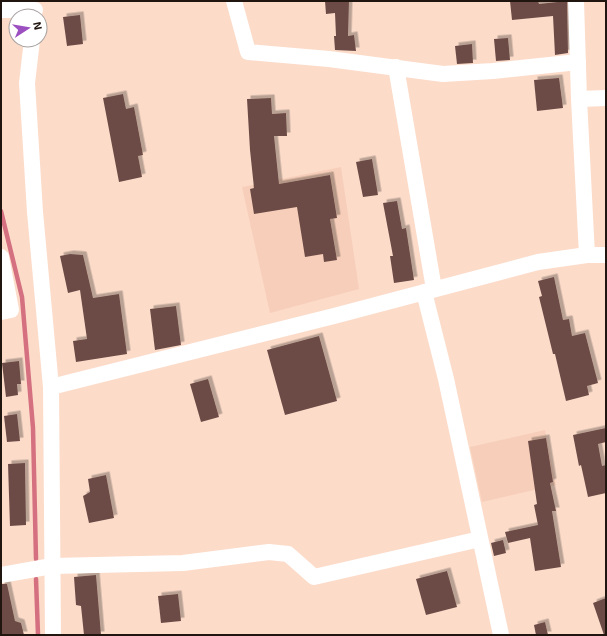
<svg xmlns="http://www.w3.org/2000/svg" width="607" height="636" font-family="'Exo 2',sans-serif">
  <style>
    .built { fill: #f7ceb9 }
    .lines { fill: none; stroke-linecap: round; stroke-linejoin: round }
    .stream { stroke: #d47080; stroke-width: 4.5 }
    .building { fill: #6c4c47; filter: url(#shadow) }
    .minor { stroke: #fff; stroke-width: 16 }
  </style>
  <defs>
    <filter id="shadow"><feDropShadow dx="3.5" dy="-3.5" stdDeviation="0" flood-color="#0004"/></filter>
  </defs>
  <rect width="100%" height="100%" fill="#fcdbc9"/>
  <g class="built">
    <path d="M341,167L359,289L270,313L242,187Z"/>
    <path d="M545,430L556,485L482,502L470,447Z"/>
  </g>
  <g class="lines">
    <g class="stream">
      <path d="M1,211L22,297L33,428L36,559"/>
      <path d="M36,579L38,635"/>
    </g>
  </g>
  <g class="building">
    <path d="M325,1H349L348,36L354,35L356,51L335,50L334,36H336L335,13L326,14Z"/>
    <path d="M510,1H538L539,4L567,1L568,53L555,55L553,16L512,20Z"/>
    <path d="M80,15L83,44L67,46L63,17Z"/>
    <path d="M508,38L510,60L496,61L494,39Z"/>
    <path d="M472,44L473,63L457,64L455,46Z"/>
    <path d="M559,78L563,108L537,111L534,80Z"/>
    <path d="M123,94L126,109L134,107L143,155L138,156L142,177L119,182L103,98Z"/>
    <path d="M271,98L272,114L286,113L287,136H274L279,184L330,175L337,218L330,219L337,260L324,262L323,254L305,257L297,207L254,214L250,189L254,188L250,150L247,99Z"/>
    <path d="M372,159L378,195L363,197L356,162Z"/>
    <path d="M397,201L402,229L406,228L414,280L394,283L390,256H393L383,203Z"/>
    <path d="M70,254L83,255L93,298L119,294L127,354L76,362L73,341L87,339L80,290L68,293L60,256Z"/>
    <path d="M554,277L563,320L569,319L572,336L585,333L598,383L587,386L589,395L566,401L555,354H553L539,297L542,296L538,281Z"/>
    <path d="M176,306L181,345L155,350L150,309Z"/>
    <path d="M319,336L337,401L285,415L267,350Z"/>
    <path d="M19,361L21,384H17L18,395L6,397L2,363Z"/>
    <path d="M208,379L219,417L201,422L190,384Z"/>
    <path d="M17,414L20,441L7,442L4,416Z"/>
    <path d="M606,428V442L598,444L602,466L606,465V493L588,497L581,465L579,466L573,435Z"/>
    <path d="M546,438L553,482L550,483L556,511H552L561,567L535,571L530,538L508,543L505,532L538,525L534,505L537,504L528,441Z"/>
    <path d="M25,463L26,525L10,526L8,464Z"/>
    <path d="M106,475L114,518L89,523L83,496L90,492L88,479Z"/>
    <path d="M503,540L506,553L494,556L491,543Z"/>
    <path d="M447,571L457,607L426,615L416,579Z"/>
    <path d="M96,575L101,635H84L81,606L76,605L74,577Z"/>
    <path d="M1,584H7L15,621L21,623L24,635H1Z"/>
    <path d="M178,594L181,621L161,623L158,596Z"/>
    <path d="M606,598V635H604L593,603Z"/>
    <path d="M545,622L548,635H536L534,625Z"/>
  </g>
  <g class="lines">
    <g class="minor">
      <path d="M234,1L248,52L329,59L443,74L493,71L578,62"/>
      <path d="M576,1L579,99L587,255"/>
      <path d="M1,10H35"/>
      <path d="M32,40L27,83L35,212L51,387L53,635"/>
      <path d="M396,67L434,289"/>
      <path d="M579,99L606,98"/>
      <path d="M1,257L11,310L1,312"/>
      <path d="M424,292L446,379L501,635"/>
      <path d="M51,387L334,316L538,262L587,255H606"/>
      <path d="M1,575L52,566L183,563L269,552L288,554L314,577L480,539"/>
    </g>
  </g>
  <rect width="607" height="636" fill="none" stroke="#21150f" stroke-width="4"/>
  <g transform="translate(28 28) rotate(78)"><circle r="19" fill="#ffffff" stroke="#a6a19f"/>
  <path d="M0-3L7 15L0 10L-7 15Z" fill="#9b4fc0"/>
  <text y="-6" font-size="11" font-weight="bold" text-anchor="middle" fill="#21150f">N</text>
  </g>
</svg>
